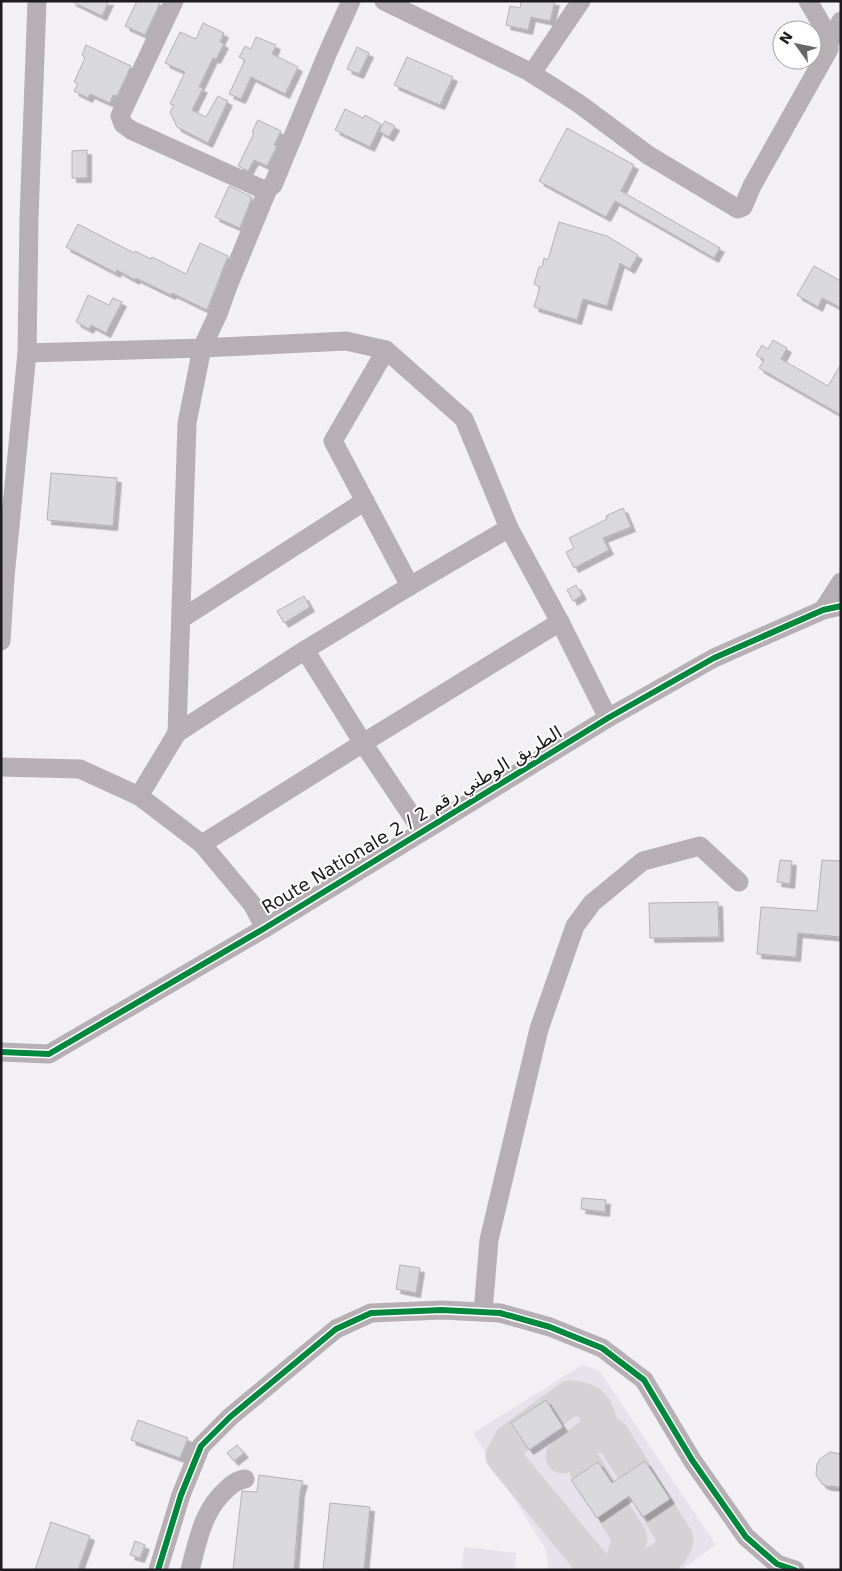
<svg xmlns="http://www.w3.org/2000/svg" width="842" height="1571" font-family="'DejaVu Sans',Cairo,sans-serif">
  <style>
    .built { fill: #e7e1eb }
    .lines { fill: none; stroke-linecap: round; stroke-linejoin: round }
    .taxiway { stroke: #d5d2d6; stroke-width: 35 }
    .building { fill: #d9d8dc; stroke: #b3b1b6; filter: url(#shadow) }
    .minor { stroke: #b6afb4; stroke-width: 19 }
    .cycleway-casing { stroke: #fff; stroke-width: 9 }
    .cycleway { stroke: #00873e; stroke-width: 6 }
    .labels { text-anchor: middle; stroke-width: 4; stroke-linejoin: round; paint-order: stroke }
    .street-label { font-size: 18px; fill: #1d1b1f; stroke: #fff }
  </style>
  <defs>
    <filter id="shadow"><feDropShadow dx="4.5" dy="4.5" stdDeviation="0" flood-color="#0004"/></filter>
  </defs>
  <rect width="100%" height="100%" fill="#f3f0f5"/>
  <g class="built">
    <path d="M582,1365L599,1370L716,1545L681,1570H548L546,1550L473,1433Z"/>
    <path d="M464,1547L516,1553L515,1570H461Z"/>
  </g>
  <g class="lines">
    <g class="taxiway">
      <path d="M591,1435L600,1422C594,1403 590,1400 570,1398L511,1441L503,1456L597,1570"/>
      <path d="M563,1456L591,1435L612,1436L676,1539C674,1556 657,1561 643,1570"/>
      <path d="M586,1467L630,1538L620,1570"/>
    </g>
  </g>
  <g class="building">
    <path d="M71,1H109L102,16Z"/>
    <path d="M137,1H161L145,35L125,26Z"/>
    <path d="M521,1H555L550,21L531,17L528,30L506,25L510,6L520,8Z"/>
    <path d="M203,23L224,33L220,42L224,44L216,59L213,58L199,87L203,88L192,110L206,117L218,96L228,101L208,143L177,127L170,112L174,105L170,104L185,72L165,63L180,32L196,39Z"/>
    <path d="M256,37L276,45L272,54L298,67L285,94L251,77L241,99L229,94L245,60L239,57L245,46L251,49Z"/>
    <path d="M86,45L131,66L117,96L113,95L110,103L90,94L88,98L74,91L78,84L74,82L85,58L82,55Z"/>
    <path d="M357,47L369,53L359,74L347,69Z"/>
    <path d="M407,57L453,77L440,105L394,85Z"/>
    <path d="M345,109L363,118L365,115L381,124L370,147L335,130Z"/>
    <path d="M258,120L281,131L274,145L277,146L267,166L254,160L248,171L238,166L254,133L252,132Z"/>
    <path d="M385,121L395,126L389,137L379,131Z"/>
    <path d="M567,128L634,165L621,191L720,248L714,258L615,201L606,217L539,181Z"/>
    <path d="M87,150V178H72V151Z"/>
    <path d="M229,186L252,197L240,228L215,217Z"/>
    <path d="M559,222L607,236L638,255L630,269L620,263L607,306L583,299L577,320L534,307L540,287L534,284L539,267H542L544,258L548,260Z"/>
    <path d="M78,224L134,253L135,251L151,259L152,257L186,274L200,243L228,256L207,310L172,293L171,295L136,278L135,280L117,270L116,273L66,247Z"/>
    <path d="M814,266L841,281V308L822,298L818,307L797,295Z"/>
    <path d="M88,295L109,305L113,298L122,302L106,333L91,325L89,329L76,322Z"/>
    <path d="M773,340L787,348L781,359L828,386L841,364V415L759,368L764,360L756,355L762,345L768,349Z"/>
    <path d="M51,473L117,478L113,526L47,520Z"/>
    <path d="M623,508L631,527L603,538L609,550L574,568L566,552L574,548L569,538L607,519L606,516Z"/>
    <path d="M576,585L582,595L573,601L567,590Z"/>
    <path d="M304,596L310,607L284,623L277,611Z"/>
    <path d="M780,860L792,861L790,884L777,882Z"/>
    <path d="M822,860L841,861V937L798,933L796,957L757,954L761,907L817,911Z"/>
    <path d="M718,902L719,937L650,938L649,903Z"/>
    <path d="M582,1198L606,1200L605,1212L581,1209Z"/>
    <path d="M400,1265L420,1268L416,1293L396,1289Z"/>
    <path d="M546,1400L563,1427L529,1450L511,1423Z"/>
    <path d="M138,1420L188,1438L180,1458L131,1440Z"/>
    <path d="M237,1445L244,1453L234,1461L227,1453Z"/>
    <path d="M830,1452L841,1454V1487L827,1486L822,1484L816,1475L817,1464L820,1459Z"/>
    <path d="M645,1461L670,1499L643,1517L629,1496L597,1518L571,1480L598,1462L612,1483Z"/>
    <path d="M259,1475L303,1481L300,1492L294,1570H233L242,1491L257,1492Z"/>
    <path d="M330,1503L370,1507L364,1570H323Z"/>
    <path d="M51,1522L90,1536L78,1570H35Z"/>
    <path d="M135,1541L145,1545L140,1558L130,1555Z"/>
  </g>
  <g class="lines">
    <g class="minor">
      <path d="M174,1L120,116L123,124L131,130L264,190L273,185L328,52L351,1"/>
      <path d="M384,1L528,71L578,103L648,155L738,209L743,207L752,186L829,49L825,30L808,1"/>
      <path d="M828,45L841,21"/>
      <path d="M532,73L581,1"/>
      <path d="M386,350L333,441L410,586"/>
      <path d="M27,353L202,348L218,314L228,286L268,189"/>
      <path d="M823,610L841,582"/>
      <path d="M181,619L365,501"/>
      <path d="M1,641L5,577L27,353L29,218L37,1"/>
      <path d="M305,650L363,743L422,831"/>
      <path d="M177,733L187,423L202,348L346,341L386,350L464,419L509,528L560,622L608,718"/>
      <path d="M1,767L80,769L139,796L202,844L252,904L265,928"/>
      <path d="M139,796L177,733L305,650L410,586L509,528"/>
      <path d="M202,844L363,743L560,622"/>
      <path d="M1,1052L49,1054L265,928L608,718L714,658L823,610L841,606"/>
      <path d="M483,1312L489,1240L539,1029L575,926L592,903L643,861L700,846L739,882"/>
      <path d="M158,1570L181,1495L201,1446L230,1417L336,1329L371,1313L442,1310L500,1313L550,1327L602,1348L644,1380L692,1460L746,1537L777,1564L795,1570"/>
      <path d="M190,1570C198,1540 203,1509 228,1488C233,1483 237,1480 245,1479"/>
    </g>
    <defs>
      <g id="cycleway">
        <path d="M1,1052L49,1054L265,928L608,718L714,658L823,610L841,606"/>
        <path d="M158,1570L181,1495L201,1446L230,1417L336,1329L371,1313L442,1310L500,1313L550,1327L602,1348L644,1380L692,1460L746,1537L777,1564L795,1570"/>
      </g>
    </defs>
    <use href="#cycleway" class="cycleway-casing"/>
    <use href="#cycleway" class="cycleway"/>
  </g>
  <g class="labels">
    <g class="street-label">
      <text transform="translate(412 820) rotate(-31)" y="6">Route Nationale 2 / الطريق الوطني رقم 2</text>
    </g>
  </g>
  <rect width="842" height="1571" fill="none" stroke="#1d1b1f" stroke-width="5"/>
  <g transform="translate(797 45) rotate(303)"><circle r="24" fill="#ffffff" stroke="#a5a4a5"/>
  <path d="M0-4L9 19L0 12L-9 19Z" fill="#68666a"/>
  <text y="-8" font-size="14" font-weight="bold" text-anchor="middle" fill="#1d1b1f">N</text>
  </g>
</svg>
